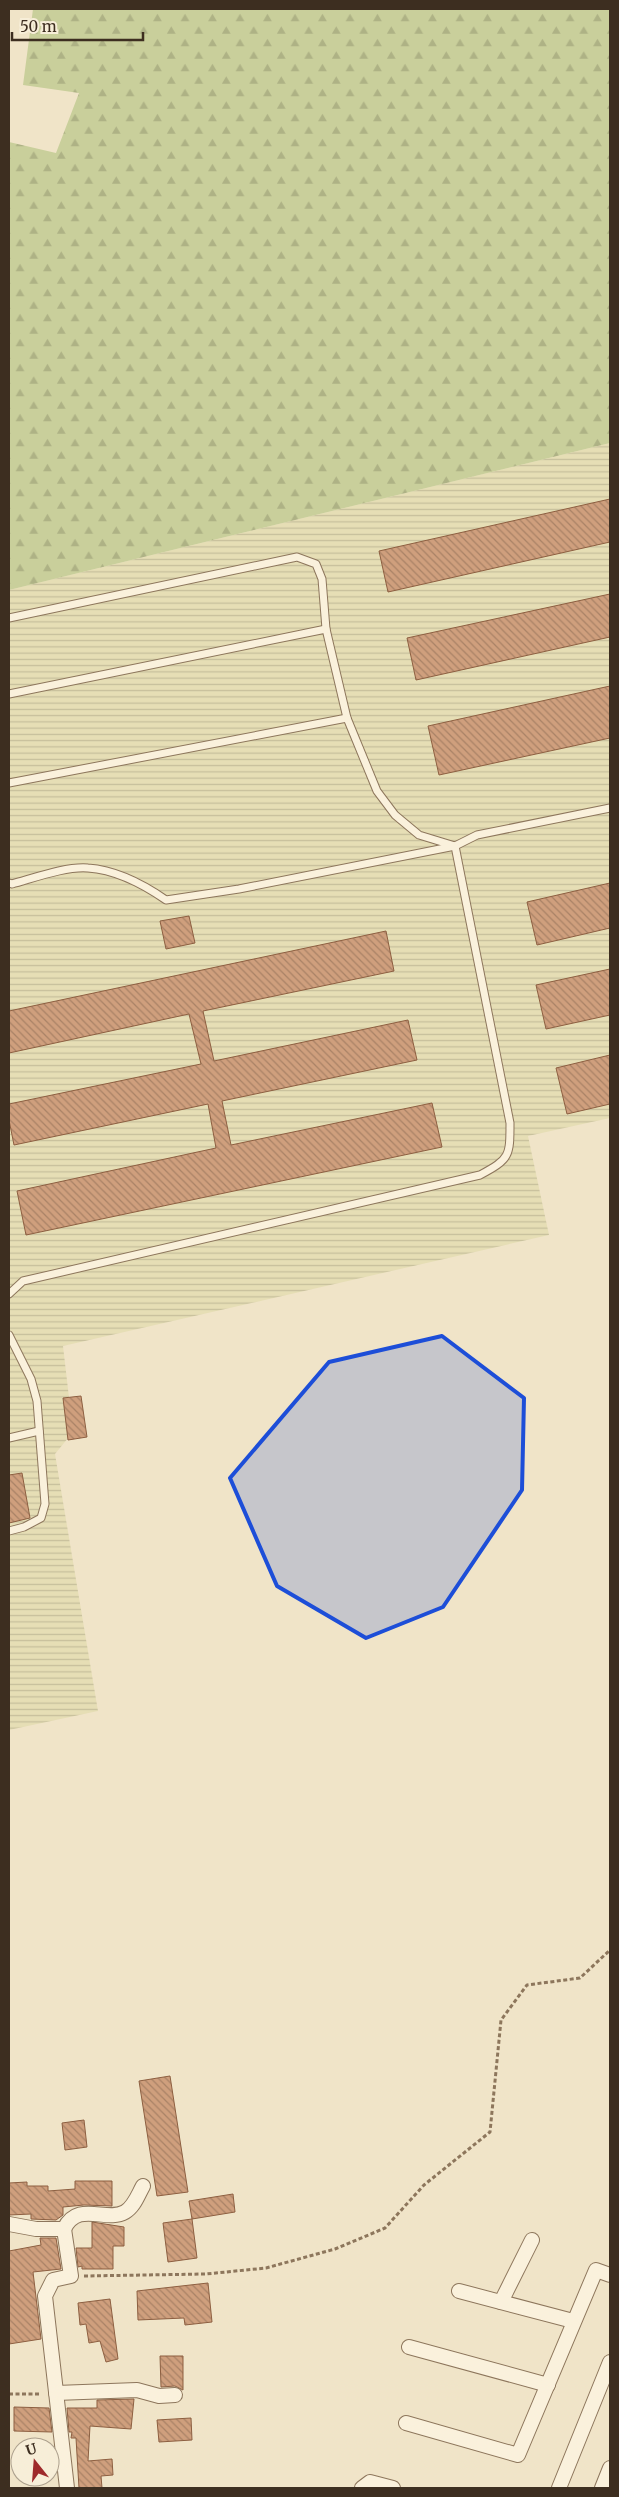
<svg xmlns="http://www.w3.org/2000/svg" width="619" height="2497" font-family="Merriweather,serif">
  <style>
    .farmland { fill: url(#farmland-rules) }
    .forest { fill: url(#forest-firs) }
    .building { fill: url(#building-back-hatch); stroke: #8d5f41 }
    .lines { fill: none; stroke-linecap: round; stroke-linejoin: round }
    .lane-casing { stroke: #8d765c; stroke-width: 9 }
    .street-casing { stroke: #8d765c; stroke-width: 16 }
    .path { stroke: #8d765c; stroke-width: 3; stroke-dasharray: 4 2.5; stroke-linecap: butt }
    .lane { stroke: #faf1dc; stroke-width: 7 }
    .street { stroke: #faf1dc; stroke-width: 14 }
    .marked { fill: #1d4ed8; fill-opacity: 0.2; stroke: #1d4ed8; stroke-width: 4; stroke-linejoin: round }
  </style>
  <defs>
    <pattern id="farmland-rules" width="6" height="5" patternUnits="userSpaceOnUse" patternTransform="scale(1.25)"><rect width="6" height="5" fill="#e6deb5"/><path d="M0 2.5h6" fill="none" stroke="#c6bf9b"/></pattern>
    <pattern id="forest-firs" width="22" height="20" patternUnits="userSpaceOnUse" patternTransform="scale(1.25)"><rect width="22" height="20" fill="#c9cf9b"/><path d="M5 1l3.5 6h-7zM16 11l3.5 6h-7z" fill="#aeb285"/></pattern>
    <pattern id="building-back-hatch" width="6" height="6" patternUnits="userSpaceOnUse" patternTransform="scale(1.25)"><rect width="6" height="6" fill="#cf9f7d"/><path d="M-1 5l2 2M0 0l6 6M5-1l2 2" fill="none" stroke="#a98266"/></pattern>
  </defs>
  <rect width="100%" height="100%" fill="#f0e4c8"/>
  <path class="farmland" d="M610,443V1118L528,1136L549,1235L63,1346L73,1432L55,1454L98,1711L9,1730V590Z"/>
  <path class="forest" d="M33,9H610V443L9,590V142L56,153L79,93L23,85Z"/>
  <g class="building">
    <path d="M610,499V542L388,592L379,551Z"/>
    <path d="M610,594V637L416,680L407,638Z"/>
    <path d="M610,686V738L439,775L428,726Z"/>
    <path d="M610,883V928L537,945L527,902Z"/>
    <path d="M189,916L195,943L166,949L160,921Z"/>
    <path d="M386,931L394,971L203,1011L214,1061L408,1020L417,1060L222,1101L231,1145L432,1103L442,1147L26,1235L17,1191L216,1148L208,1104L14,1145L9,1120V1104L201,1064L189,1014L9,1053V1011Z"/>
    <path d="M610,969V1015L546,1029L536,985Z"/>
    <path d="M610,1055V1104L567,1114L556,1068Z"/>
    <path d="M81,1396L87,1437L68,1440L63,1398Z"/>
    <path d="M22,1473L30,1518L9,1523V1475Z"/>
    <path d="M170,2076L188,2192L157,2196L139,2081Z"/>
    <path d="M84,2120L87,2147L65,2150L62,2123Z"/>
    <path d="M75,2181H112V2206L84,2205L63,2207V2215L56,2220L31,2219V2214L9,2215V2183L27,2182V2186H48V2191L75,2189Z"/>
    <path d="M233,2194L235,2212L192,2219L189,2201Z"/>
    <path d="M192,2219L197,2258L168,2262L163,2223Z"/>
    <path d="M92,2222L124,2227V2246H113V2269H82V2266L78,2267L76,2248H92Z"/>
    <path d="M40,2238H56L61,2269L33,2272L41,2339L9,2344V2251L41,2245Z"/>
    <path d="M208,2283L212,2322L185,2325L184,2318L138,2320L137,2291Z"/>
    <path d="M110,2299L118,2359L106,2362L100,2341L89,2343L86,2324L80,2325L78,2303Z"/>
    <path d="M160,2356H183V2390L175,2386L161,2387Z"/>
    <path d="M134,2399L131,2429L90,2426L88,2461L112,2459L113,2475L101,2476L102,2488H79L76,2438H71L72,2432H69L67,2408H97V2400Z"/>
    <path d="M14,2407L49,2408L52,2432L14,2431Z"/>
    <path d="M191,2418L192,2440L159,2442L157,2420Z"/>
  </g>
  <g class="lines">
    <defs>
      <g id="lane">
        <path d="M9,618L297,557L316,564L322,579L326,629L347,718L377,791L395,815L419,835L455,846"/>
        <path d="M9,694L326,629"/>
        <path d="M9,783L347,718"/>
        <path d="M9,883L12,884C34,878 67,866 88,868C117,870 143,884 166,900L239,889L455,846L477,835L610,808"/>
        <path d="M9,1294L23,1281L480,1175C510,1159 510,1156 510,1123L455,846"/>
        <path d="M9,1335L31,1379L37,1401L45,1504L41,1518L24,1527L9,1531"/>
        <path d="M9,1438L39,1431"/>
      </g>
      <g id="street">
        <path d="M9,2224L36,2229H64C78,2200 106,2223 125,2212C134,2207 138,2195 143,2186"/>
        <path d="M64,2229L71,2276L53,2280L45,2296L67,2488"/>
        <path d="M459,2291L573,2321"/>
        <path d="M501,2302L532,2240"/>
        <path d="M409,2347L548,2385"/>
        <path d="M56,2393L137,2390L159,2396L175,2395"/>
        <path d="M406,2423L518,2455L596,2270L610,2275"/>
        <path d="M362,2488L370,2482L393,2488"/>
        <path d="M559,2488L610,2362"/>
        <path d="M602,2488L610,2468"/>
      </g>
    </defs>
    <use href="#lane" class="lane-casing"/>
    <use href="#street" class="street-casing"/>
    <g class="path">
      <path d="M84,2276L206,2274L266,2268L335,2249L385,2228L424,2185L490,2132L501,2020L527,1985L580,1978L610,1950"/>
      <path d="M9,2394H41"/>
    </g>
    <use href="#lane" class="lane"/>
    <use href="#street" class="street"/>
  </g>
  <path class="marked" d="M442,1336L524,1398L522,1490L443,1607L366,1638L277,1586L230,1478L329,1362Z"/>
  <rect width="619" height="2497" fill="none" stroke="#3d2e20" stroke-width="20"/>
  <g transform="translate(35 2462) rotate(343)"><circle r="24" fill="#f7eed8" stroke="#ada18e"/>
  <path d="M0-4L9 19L0 12L-9 19Z" fill="#9e2a2b"/>
  <text y="-8" font-size="14" font-weight="bold" text-anchor="middle" fill="#3d2e20">U</text>
  </g>
  <path d="M12 32v8h131v-8" fill="none" stroke="#3d2e20" stroke-width="2.5"/>
  <text x="20" y="32" font-size="15" fill="#3d2e20" stroke="#f7eed8" stroke-width="4" paint-order="stroke">50 m</text>
</svg>
